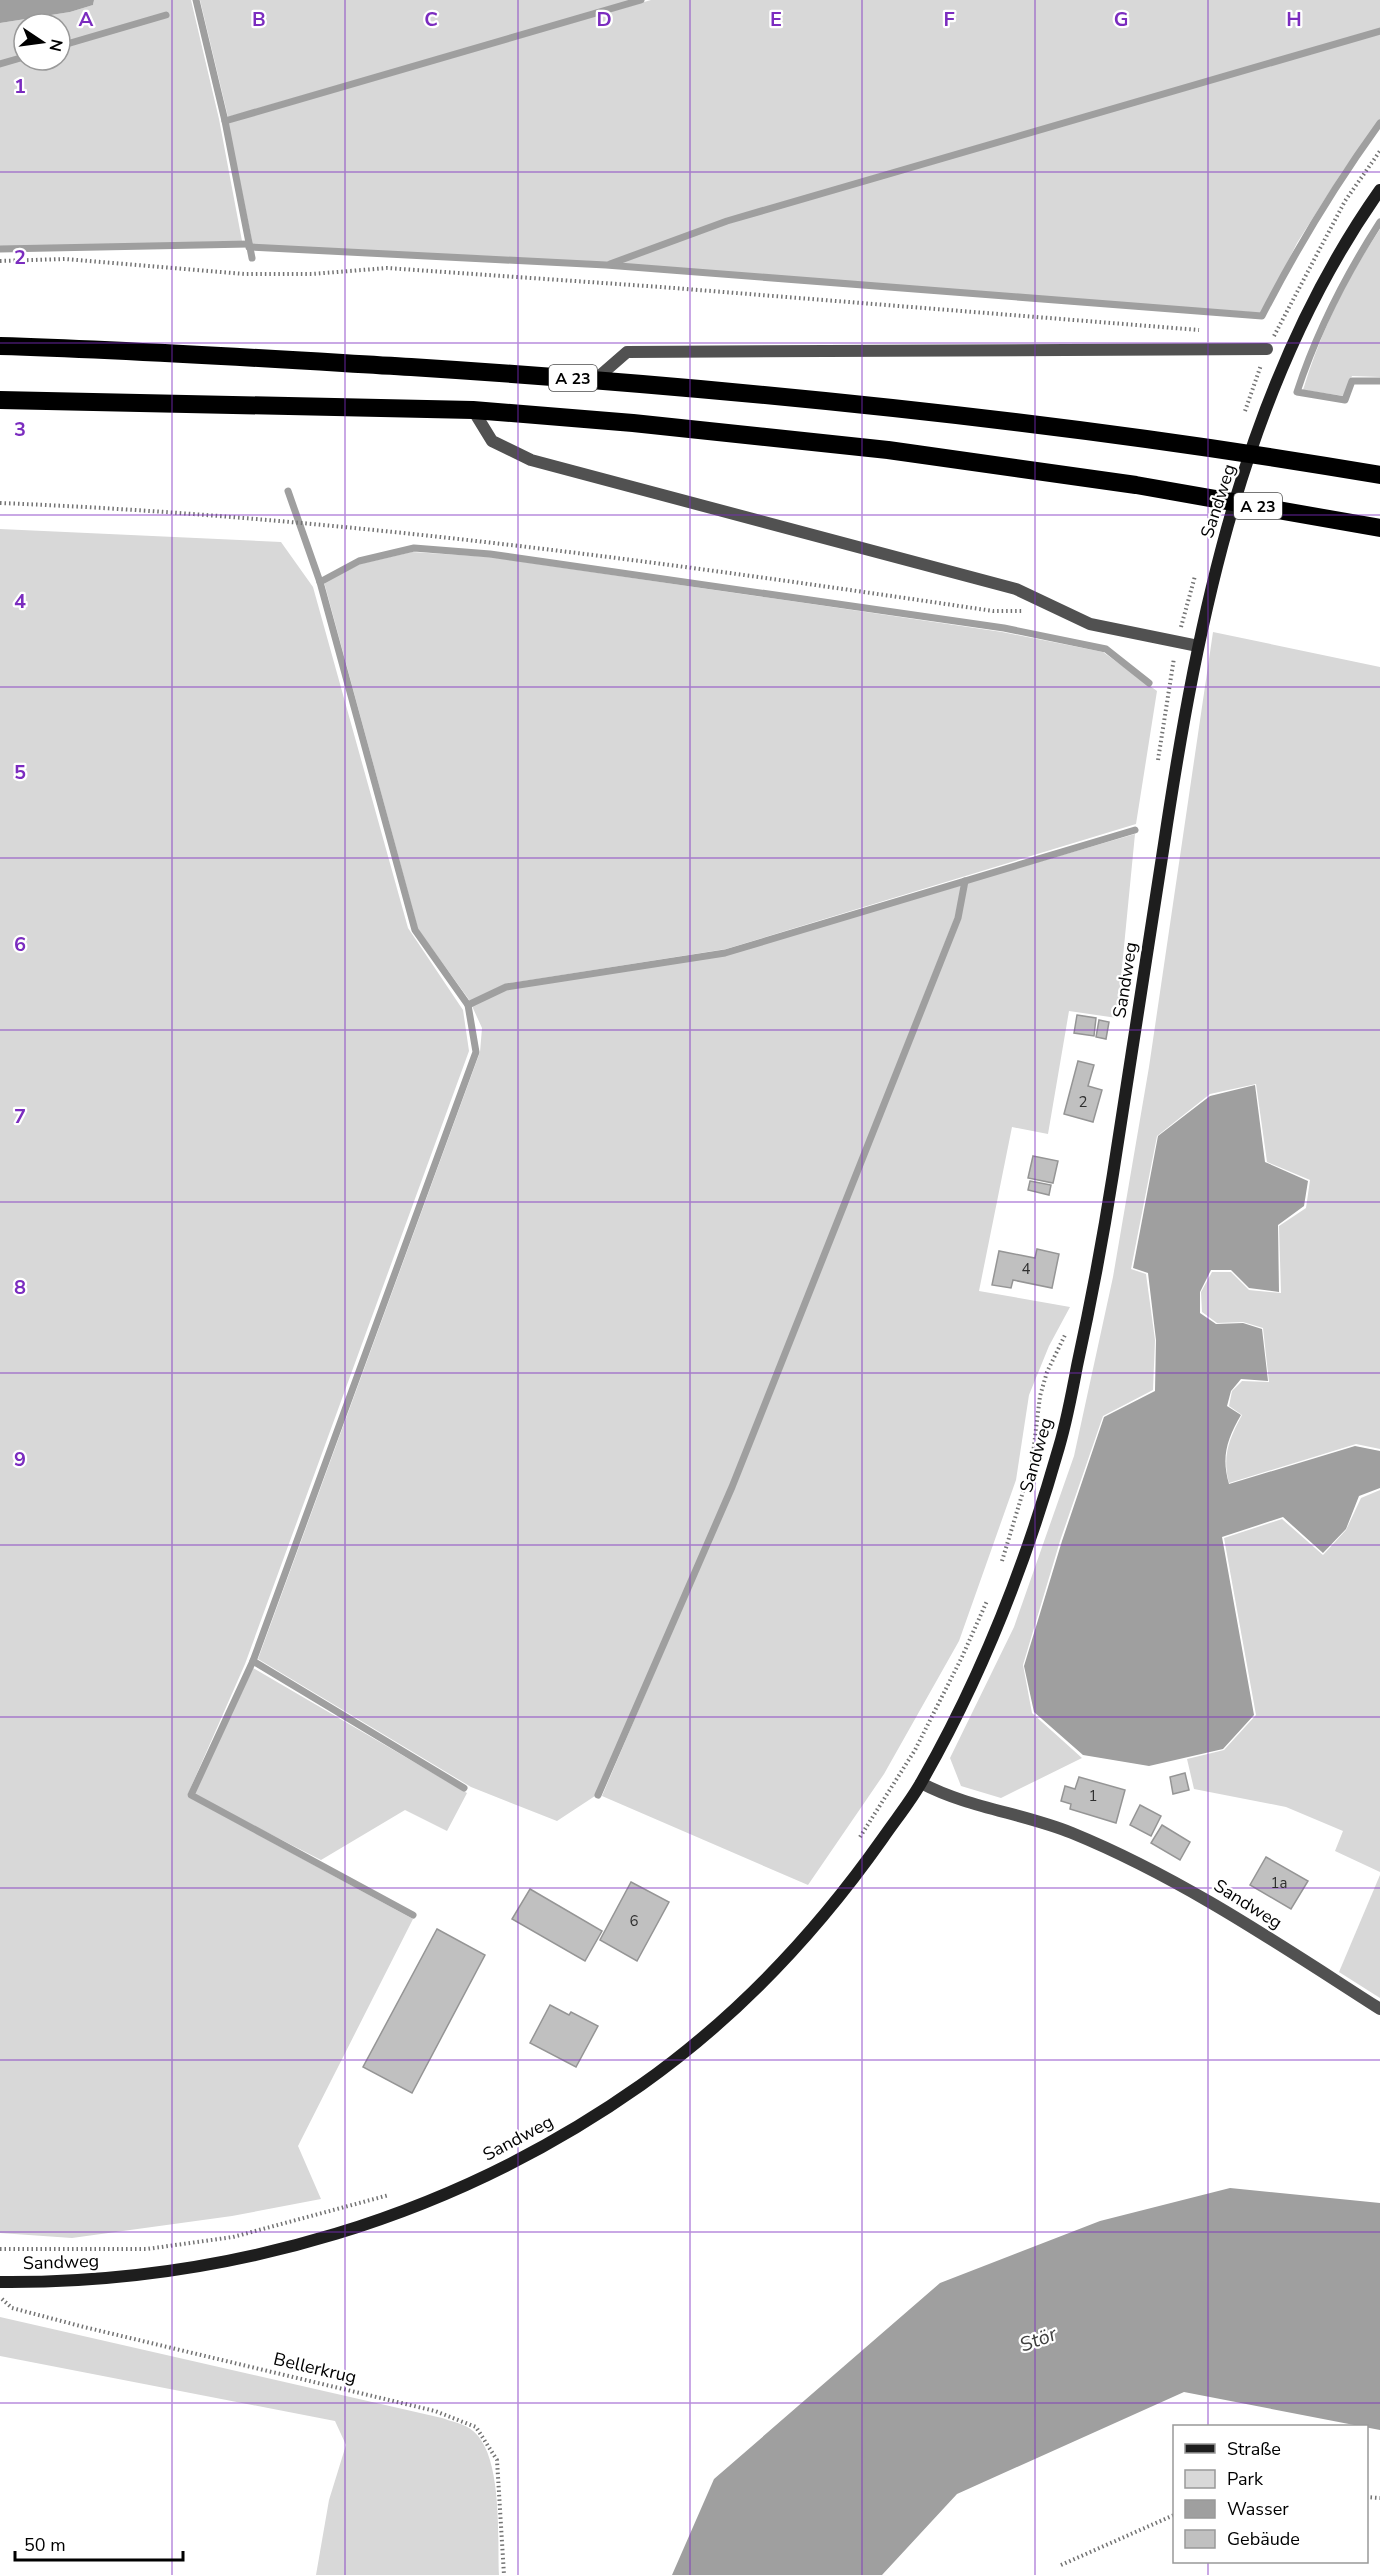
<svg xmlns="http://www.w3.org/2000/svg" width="1380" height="2575" font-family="'Nunito Sans',sans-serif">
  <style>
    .green { fill: #d8d8d8 }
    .water { fill: #9f9f9f }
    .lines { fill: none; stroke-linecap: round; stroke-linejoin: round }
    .stream { stroke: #9f9f9f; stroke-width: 7 }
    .building { fill: #c0c0c0; stroke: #959595; stroke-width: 1.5 }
    .path { stroke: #737373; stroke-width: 4; stroke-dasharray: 1.5 3; stroke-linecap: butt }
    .lane { stroke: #515151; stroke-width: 12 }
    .street { stroke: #515151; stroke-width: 12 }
    .secondary { stroke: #1e1e1e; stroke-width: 12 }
    .highway { stroke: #000; stroke-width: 18 }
    .grid { fill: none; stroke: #7b2cbf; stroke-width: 1.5; stroke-opacity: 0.55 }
    .labels { text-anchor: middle; stroke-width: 4.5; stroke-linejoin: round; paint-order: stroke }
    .number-label { font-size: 15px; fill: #303030 }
    .shield { fill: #fff; stroke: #4c4c4c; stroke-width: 1.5 }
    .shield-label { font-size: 16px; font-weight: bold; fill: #000 }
    .street-label { font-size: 18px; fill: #000; stroke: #fff }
    .water-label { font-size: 20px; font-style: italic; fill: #404040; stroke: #fff }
    .grid-label { font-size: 20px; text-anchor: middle; font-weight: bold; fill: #7b2cbf; stroke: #fff; stroke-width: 4.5; stroke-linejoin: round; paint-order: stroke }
  </style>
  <rect width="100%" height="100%" fill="#fff"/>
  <g class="green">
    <path d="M94,0H191L219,119L242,241L0,247V66L24,59L60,60V48L167,16L166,13L60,44V24H24V55L0,62V23L70,12L93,5Z"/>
    <path d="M200,0H633L228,117Z"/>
    <path d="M651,0H1380V29L727,220L606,264L253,246L228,123Z"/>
    <path d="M1380,33V120L1342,172L1297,243L1262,313L614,264L728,223Z"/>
    <path d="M1380,229V377L1352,376L1344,396L1303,390C1321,331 1346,280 1380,229Z"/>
    <path d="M0,529L281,542L313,587L408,928L463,1010L469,1051L245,1664L187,1796L413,1919L298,2146L321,2199L232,2216L72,2238L0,2233Z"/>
    <path d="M412,552L490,557L1002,632L1103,652L1157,691L1136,824L726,949L505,984L470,1001L418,929L324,582L360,564Z"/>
    <path d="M1213,632L1380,667V1449L1356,1444L1229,1483C1222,1456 1229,1439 1242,1415L1229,1406L1232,1391L1242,1381L1269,1382L1263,1328L1243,1322L1217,1323L1202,1312L1201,1292L1212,1272H1231L1249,1290L1281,1293L1279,1226L1306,1208L1310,1180L1267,1162L1256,1084L1210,1094L1157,1136L1131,1269L1146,1274L1155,1340L1153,1390L1103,1416L1060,1541L1023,1665L1032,1713L1082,1758L1001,1798L961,1786L950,1758L1014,1627L1074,1456L1113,1277L1149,1067Z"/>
    <path d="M1135,834L1117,1018L1069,1011L1048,1134L1012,1127L979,1291L1070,1307L1049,1346L1029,1395L1016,1480L959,1641L884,1774L808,1885L602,1796L733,1488L959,919L966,883Z"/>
    <path d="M962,885L955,917L730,1486L595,1796L557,1821L471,1787L258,1659L480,1052L482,1028L472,1006L506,989L726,955Z"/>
    <path d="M1380,1490V1872L1335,1851L1343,1831L1286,1807L1194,1789L1187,1759L1224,1750L1256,1715L1224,1538L1282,1519L1323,1555L1346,1530L1361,1498Z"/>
    <path d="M253,1668L467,1793L447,1831L405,1810L321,1860L194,1795Z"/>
    <path d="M1380,1875V1998L1339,1972Z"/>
    <path d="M0,2317L442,2418C450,2421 461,2423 469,2428C504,2449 497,2538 499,2575H316L329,2500L346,2445L335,2421L0,2356Z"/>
  </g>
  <g class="water">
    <path d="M0,0H94L93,5L70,12L0,23Z"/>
    <path d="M1255,1085L1265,1162L1308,1181L1304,1206L1278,1225L1279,1292L1249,1288L1231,1270H1211L1200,1292V1313L1216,1324L1243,1323L1262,1329L1268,1381L1241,1379L1231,1391L1227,1406L1241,1415C1227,1439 1221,1457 1229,1484L1355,1446L1380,1451V1488L1359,1496L1346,1529L1323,1553L1283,1517L1222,1537L1254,1715L1223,1749L1149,1766L1083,1755L1034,1712L1024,1666L1062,1541L1104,1417L1155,1391L1156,1340L1148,1273L1133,1268L1158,1136L1210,1096Z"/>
    <path d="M1230,2188L1380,2203V2430L1184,2392L957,2494L882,2575H672L714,2479L940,2283L1100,2221Z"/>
  </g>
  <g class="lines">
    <g class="stream">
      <path d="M196,0L225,121L252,258"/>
      <path d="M60,46L166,15"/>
      <path d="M0,64L24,57"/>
      <path d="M225,121L641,0"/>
      <path d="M1380,222C1345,276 1317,331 1297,392L1345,400L1352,381H1380"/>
      <path d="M249,247L606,265L1262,316C1297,248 1335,185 1380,123"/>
      <path d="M0,249L249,244"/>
      <path d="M610,264L727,221L1380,31"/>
      <path d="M288,491L320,582L415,930L468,1005L476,1052L253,1661L464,1788"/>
      <path d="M320,582L359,561L414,548L490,554L1004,628L1106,649L1149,683"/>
      <path d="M468,1005L506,987L725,953L1135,830"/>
      <path d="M253,1661L191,1795L413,1915"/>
      <path d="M598,1795L732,1487L958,918L965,881"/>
    </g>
  </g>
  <g class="building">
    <path d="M1077,1015L1096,1018L1094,1036L1074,1033Z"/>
    <path d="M1099,1020L1109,1022L1106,1039L1096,1037Z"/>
    <path d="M1078,1061L1094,1065L1088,1086L1102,1090L1093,1122L1064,1114Z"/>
    <path d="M1033,1156L1058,1161L1053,1183L1028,1178Z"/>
    <path d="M1030,1181L1051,1185L1049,1195L1028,1190Z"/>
    <path d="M1037,1249L1059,1254L1052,1288L1013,1280L1011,1288L992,1285L999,1251L1035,1258Z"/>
    <path d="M1185,1773L1189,1790L1173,1794L1170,1777Z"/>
    <path d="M1079,1777L1125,1790L1116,1823L1070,1809L1071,1804L1061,1801L1065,1786L1075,1789Z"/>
    <path d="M1140,1805L1161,1816L1151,1836L1130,1825Z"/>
    <path d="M1162,1825L1190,1842L1180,1860L1151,1843Z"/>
    <path d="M1266,1857L1308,1881L1291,1909L1250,1885Z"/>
    <path d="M631,1882L669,1902L637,1961L600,1940Z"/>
    <path d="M530,1889L602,1931L585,1961L512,1919Z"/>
    <path d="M437,1929L485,1955L412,2093L363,2067Z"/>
    <path d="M550,2005L569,2015L571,2012L598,2026L576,2067L530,2043Z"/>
  </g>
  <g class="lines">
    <g class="path">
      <path d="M0,261L65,259L245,274H312L387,268L661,287L1199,330"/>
      <path d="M1274,336L1345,201L1380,151"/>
      <path d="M1245,411L1261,365"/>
      <path d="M0,503C333,516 664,562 993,611H1022"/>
      <path d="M1181,627L1195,576"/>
      <path d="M1158,760L1174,658"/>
      <path d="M1002,1561L1032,1462L1040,1396L1047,1372L1065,1335"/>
      <path d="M860,1837L915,1750L962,1657L987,1601"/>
      <path d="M0,2249H147L233,2237L389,2195"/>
      <path d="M2,2299L12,2308L84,2327L435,2411L476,2427L497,2460L504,2575"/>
      <path d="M1366,2497L1380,2498"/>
      <path d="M1061,2565L1174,2515"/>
    </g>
    <g class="lane">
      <path d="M596,379L627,352L1267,349"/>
      <path d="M473,410L492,441L531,460L1016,589L1090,624L1198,646"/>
    </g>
    <path class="street" d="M921,1783C968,1808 1023,1813 1072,1833C1182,1878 1280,1945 1380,2009"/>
    <path class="secondary" d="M0,2282C228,2284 454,2217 641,2085C736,2018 816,1933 883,1838C896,1819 911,1801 922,1781C982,1676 1026,1563 1059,1447C1067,1420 1072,1393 1077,1366C1091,1302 1103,1238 1113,1174C1130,1064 1147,954 1164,844C1198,617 1245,381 1380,190"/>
    <g class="highway">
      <path d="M0,346C137,350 274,359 411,367C736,388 1059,420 1380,475"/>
      <path d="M0,400L473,410L633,423L888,450L1136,485L1380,528"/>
    </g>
  </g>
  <path class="grid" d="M172,0V2575M345,0V2575M518,0V2575M690,0V2575M862,0V2575M1035,0V2575M1208,0V2426M0,172H1380M0,343H1380M0,515H1380M0,687H1380M0,858H1380M0,1030H1380M0,1202H1380M0,1373H1380M0,1545H1380M0,1717H1380M0,1888H1380M0,2060H1380M0,2232H1380M0,2403H1380M1208,2562V2575"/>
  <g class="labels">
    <g class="number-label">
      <text x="1083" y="1107">2</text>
      <text x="1026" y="1274">4</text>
      <text x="1093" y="1801">1</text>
      <text x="1279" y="1888">1a</text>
      <text x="634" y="1926">6</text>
    </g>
    <g class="shield">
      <rect x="549" y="365" width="48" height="26" rx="4.5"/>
      <rect x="1234" y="493" width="48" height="26" rx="4.5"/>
    </g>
    <g class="shield-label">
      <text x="573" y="384">A 23</text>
      <text x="1258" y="512">A 23</text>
    </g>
    <g class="street-label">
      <text transform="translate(1218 501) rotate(-72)" y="6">Sandweg</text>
      <text transform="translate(1125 980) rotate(-81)" y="6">Sandweg</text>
      <text transform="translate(1036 1455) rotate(-74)" y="6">Sandweg</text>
      <text transform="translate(1248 1904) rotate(32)" y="6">Sandweg</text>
      <text transform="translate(518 2138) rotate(-28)" y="6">Sandweg</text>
      <text transform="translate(61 2262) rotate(-2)" y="6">Sandweg</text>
      <text transform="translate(315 2368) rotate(13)" y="6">Bellerkrug</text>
    </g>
    <g class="water-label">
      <text transform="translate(1038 2339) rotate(-20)" y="7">Stör</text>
    </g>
  </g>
  <g class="grid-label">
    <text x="86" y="26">A</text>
    <text x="259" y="26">B</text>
    <text x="431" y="26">C</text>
    <text x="604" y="26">D</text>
    <text x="776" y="26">E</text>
    <text x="949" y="26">F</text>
    <text x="1121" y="26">G</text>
    <text x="1294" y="26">H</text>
    <text x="20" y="93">1</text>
    <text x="20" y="264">2</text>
    <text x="20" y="436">3</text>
    <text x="20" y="608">4</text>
    <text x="20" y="779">5</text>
    <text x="20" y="951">6</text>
    <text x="20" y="1123">7</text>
    <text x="20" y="1294">8</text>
    <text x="20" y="1466">9</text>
  </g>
  <rect x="1173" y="2425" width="195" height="138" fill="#ffffff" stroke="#999999" stroke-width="1.5"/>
  <rect x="1185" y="2444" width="30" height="9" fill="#1e1e1e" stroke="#999999" stroke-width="1.5"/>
  <text x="1227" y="2455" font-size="18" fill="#000000">Straße</text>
  <rect x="1185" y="2470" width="30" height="18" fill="#d8d8d8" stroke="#999999" stroke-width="1.5"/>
  <text x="1227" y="2485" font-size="18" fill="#000000">Park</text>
  <rect x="1185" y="2500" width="30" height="18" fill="#9f9f9f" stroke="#999999" stroke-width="1.5"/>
  <text x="1227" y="2515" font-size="18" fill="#000000">Wasser</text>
  <rect x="1185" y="2530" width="30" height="18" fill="#c0c0c0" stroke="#999999" stroke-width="1.5"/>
  <text x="1227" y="2545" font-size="18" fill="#000000">Gebäude</text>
  <g transform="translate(42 42) rotate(103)"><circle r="28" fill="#ffffff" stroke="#999999" stroke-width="1.5"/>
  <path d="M0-4.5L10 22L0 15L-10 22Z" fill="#000000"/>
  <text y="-9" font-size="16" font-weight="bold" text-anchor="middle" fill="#000000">N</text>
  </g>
  <path d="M15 2551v9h168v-9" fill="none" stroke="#000000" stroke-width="3"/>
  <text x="24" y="2551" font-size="18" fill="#000000" stroke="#ffffff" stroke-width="4.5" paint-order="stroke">50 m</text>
</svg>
